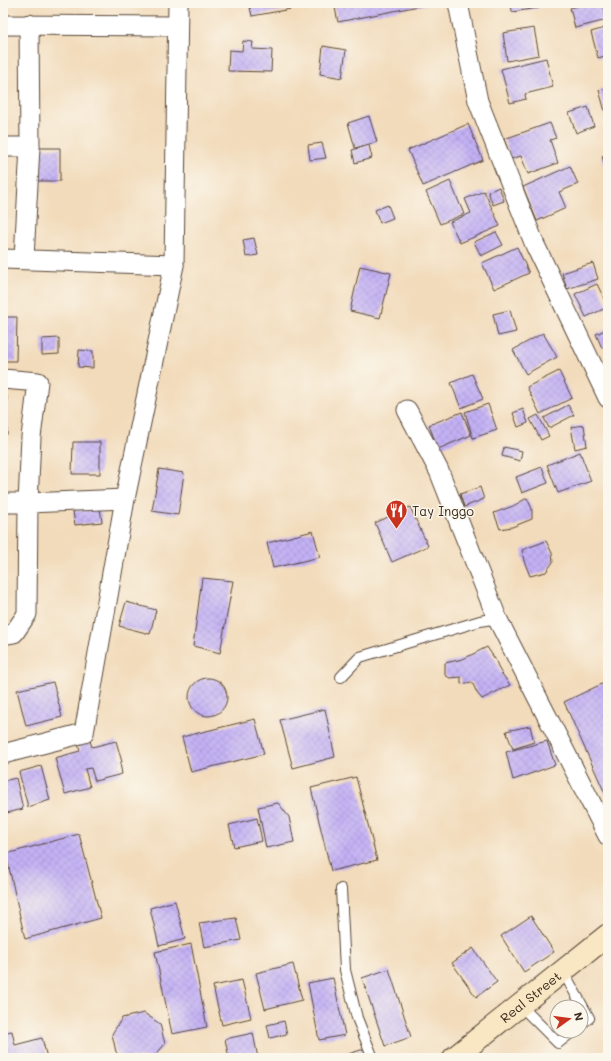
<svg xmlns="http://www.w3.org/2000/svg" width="611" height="1061" font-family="Mali,sans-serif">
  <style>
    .building { fill: url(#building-cross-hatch) }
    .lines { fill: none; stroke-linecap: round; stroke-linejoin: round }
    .lane-casing { stroke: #564536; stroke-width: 12 }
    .street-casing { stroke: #564536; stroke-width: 21 }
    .secondary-casing { stroke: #564536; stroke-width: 24 }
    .lane { stroke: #fff; stroke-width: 10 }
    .street { stroke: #fff; stroke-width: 19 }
    .secondary { stroke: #f9e7c3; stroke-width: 22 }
    .labels { text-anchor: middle; stroke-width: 3; stroke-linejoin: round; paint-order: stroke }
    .poi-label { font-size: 13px; fill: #3b2a1e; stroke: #fbf7ec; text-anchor: start }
    .street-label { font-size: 13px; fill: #3b2a1e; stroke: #fbf7ec }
  </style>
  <defs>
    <pattern id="building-cross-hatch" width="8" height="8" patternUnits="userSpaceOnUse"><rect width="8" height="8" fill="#c3b1f5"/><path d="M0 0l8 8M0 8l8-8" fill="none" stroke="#a898d2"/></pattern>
  </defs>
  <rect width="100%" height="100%" fill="#fbf7ec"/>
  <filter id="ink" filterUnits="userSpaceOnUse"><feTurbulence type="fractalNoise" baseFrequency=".025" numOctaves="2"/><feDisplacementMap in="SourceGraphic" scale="8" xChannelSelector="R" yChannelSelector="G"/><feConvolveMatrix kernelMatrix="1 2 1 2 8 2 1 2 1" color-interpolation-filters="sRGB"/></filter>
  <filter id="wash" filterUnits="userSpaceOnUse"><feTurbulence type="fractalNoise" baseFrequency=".012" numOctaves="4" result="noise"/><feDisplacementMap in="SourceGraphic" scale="16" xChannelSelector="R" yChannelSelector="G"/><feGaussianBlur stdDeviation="0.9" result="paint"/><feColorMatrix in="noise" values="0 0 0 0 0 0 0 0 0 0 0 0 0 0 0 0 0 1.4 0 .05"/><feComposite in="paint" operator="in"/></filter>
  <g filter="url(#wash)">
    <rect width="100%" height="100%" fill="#f2dbbb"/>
    <g id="blocks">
      <g class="building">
        <path d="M249,3H290L291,9L252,16Z"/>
        <path d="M334,3H429V4L338,22Z"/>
        <path d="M511,3H538L539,8L512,12Z"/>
        <path d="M590,3H603L607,20L575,28L570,8Z"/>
        <path d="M608,27V55L598,58L591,32Z"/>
        <path d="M534,28L539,55L507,61L503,33Z"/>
        <path d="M243,41L253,42L252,49L272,50L271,72L228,71L229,50L242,51Z"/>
        <path d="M323,46L346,50L342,78L320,74Z"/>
        <path d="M546,58L553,87L525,94L526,99L510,103L501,69Z"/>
        <path d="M608,88V122L599,90Z"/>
        <path d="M588,107L594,126L576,133L569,113Z"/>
        <path d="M369,116L377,142L355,148L348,123Z"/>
        <path d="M550,123L556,138L550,140L558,163L528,174L521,156L511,159L504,139Z"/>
        <path d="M468,124L483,160L423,186L408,150Z"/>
        <path d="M322,143L326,158L310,160L308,145Z"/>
        <path d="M369,145L372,158L355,163L352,150Z"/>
        <path d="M35,148H60V181H36Z"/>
        <path d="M608,154V165L605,166L602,156Z"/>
        <path d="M570,166L578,184L559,192L566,208L537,221L523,187Z"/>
        <path d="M450,181L464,214L440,224L426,192Z"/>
        <path d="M499,187L504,201L493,205L488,192Z"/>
        <path d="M484,191L500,226L460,243L450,222L471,213L465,199Z"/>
        <path d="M388,205L393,218L380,223L375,210Z"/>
        <path d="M496,232L503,245L481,256L474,242Z"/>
        <path d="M254,238L258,255L246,257L243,240Z"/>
        <path d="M517,247L529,273L494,289L482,263Z"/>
        <path d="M593,263L598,279L567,289L562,273Z"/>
        <path d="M360,266L391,273L380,318L350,311Z"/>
        <path d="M597,284L608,307L586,317L575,294Z"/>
        <path d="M510,310L516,332L498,336L493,314Z"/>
        <path d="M3,317H17L16,361H3Z"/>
        <path d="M608,329V346L602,348L596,334Z"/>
        <path d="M543,333L557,357L526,374L513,350Z"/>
        <path d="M59,338V354L42,355V339Z"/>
        <path d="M79,350L93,351V368L78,367Z"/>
        <path d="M559,371L572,398L540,414L527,387Z"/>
        <path d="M472,374L483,399L461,408L451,383Z"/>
        <rect x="3" y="396" width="4" height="38"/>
        <path d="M488,404L497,430L473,438L465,412Z"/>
        <path d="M568,405L574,415L549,428L544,418Z"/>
        <path d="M523,409L528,423L518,427L513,413Z"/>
        <path d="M462,412L471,435L438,449L429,425Z"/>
        <path d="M538,415L549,436L541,440L530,419Z"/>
        <path d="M584,425L587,446L575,449L571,427Z"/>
        <path d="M73,442H100V474H72Z"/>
        <path d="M504,447L522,451L520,461L502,456Z"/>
        <path d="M580,452L591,481L558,493L547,465Z"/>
        <path d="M542,467L548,483L522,493L516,477Z"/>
        <path d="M159,469L184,473L178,515L152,511Z"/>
        <path d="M480,487L484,499L464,507L460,494Z"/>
        <path d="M527,498L532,509V519L512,527L500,529L494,513L513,506Z"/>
        <path d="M410,507L428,546L392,562L375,523Z"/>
        <path d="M100,508L102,522L75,525L73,511Z"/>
        <path d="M313,531L320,557L273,568L267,543Z"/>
        <path d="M546,541L552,553L553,562L546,572L530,576L524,561L522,550Z"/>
        <path d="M202,578L233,581L220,653L193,646Z"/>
        <path d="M126,602L156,610L150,634L119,626Z"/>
        <path d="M487,647L495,659L500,671L510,685L482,699L477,693L472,682L461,684V677L450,678L445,675V663L463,659Z"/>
        <circle cx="208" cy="697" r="19"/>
        <path d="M608,681V800L564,702Z"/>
        <path d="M53,682L62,717L26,726L17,690Z"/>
        <path d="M325,709L335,757L293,768L280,720Z"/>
        <path d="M255,719L264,754L191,772L182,737Z"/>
        <path d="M530,726L534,742L513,749L506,731Z"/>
        <path d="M90,741L92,747L116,741L122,762L120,763L122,774L95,781L91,768L85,769L90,787L65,794L55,758L80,751L78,744Z"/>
        <path d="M547,741L555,765L513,780L506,752Z"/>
        <path d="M41,766L50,800L28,807L19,772Z"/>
        <path d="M356,777L377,860L331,871L311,788Z"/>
        <path d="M16,778L23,809L3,814V781Z"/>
        <path d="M278,803L289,817L294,842L266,848L258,807Z"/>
        <path d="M257,818L262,841L234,847L229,825Z"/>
        <path d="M79,834L101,918L25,939L6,854Z"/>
        <path d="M175,901L185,939L159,946L150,908Z"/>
        <path d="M531,916L554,952L524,972L501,936Z"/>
        <path d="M236,918L241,940L204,947L199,923Z"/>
        <path d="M191,944L207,1027L172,1034L155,952Z"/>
        <path d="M473,948L497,982L476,997L452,963Z"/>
        <path d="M293,964L302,1000L265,1009L256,973Z"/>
        <path d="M389,969L411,1037L385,1046L362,978Z"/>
        <path d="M333,978L345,1035L319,1040L308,983Z"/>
        <path d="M242,980L251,1018L222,1025L213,986Z"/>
        <path d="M144,1013L160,1024L165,1044L153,1058H122L116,1052L112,1034L122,1018Z"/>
        <path d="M284,1021L287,1034L270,1038L267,1025Z"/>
        <path d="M12,1031L15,1045L42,1038L47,1058H3V1033Z"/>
        <path d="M253,1033L258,1058H229L225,1039Z"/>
        <path d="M364,1049L366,1058H346L345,1055Z"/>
      </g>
    </g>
  </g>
  <g filter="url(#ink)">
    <use href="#blocks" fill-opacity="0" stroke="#564536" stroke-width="1"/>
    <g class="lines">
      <defs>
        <g id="lane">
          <path d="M299,3V4"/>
          <path d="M341,677L360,657L480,621L497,618"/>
          <path d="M341,889L345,970L357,1018L373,1058"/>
          <path d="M563,971L589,1018L581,1024"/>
          <path d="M520,1005L558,1043L573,1031"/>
        </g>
        <g id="street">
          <path d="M458,3L478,101L535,245L608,398"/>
          <path d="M3,25L177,26"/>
          <path d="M3,147H30"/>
          <path d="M24,258L30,147L29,24"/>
          <path d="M3,259L174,265"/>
          <path d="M3,379L38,382L31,437L28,503H3"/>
          <path d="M407,410L439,471L497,618L608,836"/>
          <path d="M3,635L14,633L27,614L28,503L125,499"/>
          <path d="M3,754L84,733L125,499L174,265L178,3"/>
        </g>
        <g id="secondary">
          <path id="s1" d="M454,1058L608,935"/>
        </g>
      </defs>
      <use href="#lane" class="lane-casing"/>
      <use href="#street" class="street-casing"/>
      <use href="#secondary" class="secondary-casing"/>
      <use href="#lane" class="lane"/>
      <use href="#street" class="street"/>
      <use href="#secondary" class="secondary"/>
    </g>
  </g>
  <defs>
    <symbol id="restaurant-pin" viewBox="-11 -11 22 30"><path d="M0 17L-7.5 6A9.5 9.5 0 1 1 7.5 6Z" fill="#c8321e" stroke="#fbf7ec"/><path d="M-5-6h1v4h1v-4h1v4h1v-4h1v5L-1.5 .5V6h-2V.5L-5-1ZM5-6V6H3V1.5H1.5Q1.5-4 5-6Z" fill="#fff"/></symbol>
  </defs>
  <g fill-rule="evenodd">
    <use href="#restaurant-pin" x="384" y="498" width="25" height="34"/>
  </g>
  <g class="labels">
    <g class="poi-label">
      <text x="412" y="516">Tay Inggo</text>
    </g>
    <g class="street-label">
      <text dy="5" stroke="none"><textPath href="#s1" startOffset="98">Real Street</textPath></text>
    </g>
  </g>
  <rect width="611" height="1061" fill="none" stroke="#fbf7ec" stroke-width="16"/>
  <g transform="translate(569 1019) rotate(76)"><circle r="19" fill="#fbf7ec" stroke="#aea59a"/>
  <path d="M0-3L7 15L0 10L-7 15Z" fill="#c8321e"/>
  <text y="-6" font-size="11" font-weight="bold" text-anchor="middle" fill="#3b2a1e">N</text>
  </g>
</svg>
